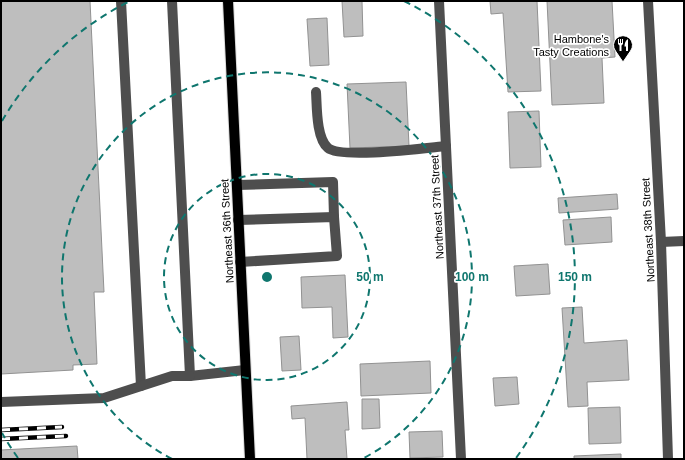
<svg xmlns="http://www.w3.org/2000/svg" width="685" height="460" font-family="Arial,sans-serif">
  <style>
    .building { fill: #bebebe; stroke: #929292 }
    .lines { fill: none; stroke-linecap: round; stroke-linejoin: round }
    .major-casing { stroke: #dbdbdb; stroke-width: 12 }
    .minor { stroke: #4e4e4e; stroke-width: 10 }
    .major { stroke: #000; stroke-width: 10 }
    .rail-casing { stroke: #000; stroke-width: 4.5 }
    .rail { stroke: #fff; stroke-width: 3; stroke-dasharray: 9; stroke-linecap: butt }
    .ring { fill: none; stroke: #0f766e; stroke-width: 2; stroke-dasharray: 7 5 }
    .labels { text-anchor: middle; stroke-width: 3.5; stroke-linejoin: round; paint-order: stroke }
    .poi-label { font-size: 11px; fill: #000; stroke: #fff; text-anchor: end }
    .street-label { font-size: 11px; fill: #000; stroke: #fff }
    .centre { fill: #0f766e; stroke: #fff; stroke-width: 2 }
    .ring-label { font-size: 12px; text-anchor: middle; font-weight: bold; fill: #0f766e; stroke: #fff; stroke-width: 3.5; stroke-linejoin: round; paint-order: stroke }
  </style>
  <rect width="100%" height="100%" fill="#fff"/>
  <g class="building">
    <path d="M1,1H90L104,292H94L97,364L73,365V370L1,374Z"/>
    <path d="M342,1H362L363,36L344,37Z"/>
    <path d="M490,1H537L541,91L508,92L503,13L491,14Z"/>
    <path d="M547,1H612L615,57L602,58L604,103L552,105Z"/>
    <path d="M327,18L329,65L310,66L307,19Z"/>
    <path d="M406,82L409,146L350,148L347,84Z"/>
    <path d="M539,111L541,167L510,168L508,112Z"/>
    <path d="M617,194L618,209L559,213L558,198Z"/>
    <path d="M611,217L612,242L565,245L563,220Z"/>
    <path d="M548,264L550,294L516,296L514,266Z"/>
    <path d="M345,275L348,337L333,338L332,307L302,308L301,277Z"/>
    <path d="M582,307L584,343L627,340L629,380L587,382L588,406L568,407L562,308Z"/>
    <path d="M299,336L301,370L282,371L280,337Z"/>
    <path d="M430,361L431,393L361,396L360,364Z"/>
    <path d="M517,377L519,404L495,406L493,378Z"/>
    <path d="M362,399H379L380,428L362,429Z"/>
    <path d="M347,402L349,430H345L347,459H307L305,418L292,419L291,406Z"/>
    <path d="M620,407L621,443L589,444L588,408Z"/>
    <path d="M442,431L443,457L410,458L409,432Z"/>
    <path d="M77,446L78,459H1V450Z"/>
    <path d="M621,454V459H574V456Z"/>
  </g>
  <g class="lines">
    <defs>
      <path id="major" d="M228,1L250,459"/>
    </defs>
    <use href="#major" class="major-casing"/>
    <g class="minor">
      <path d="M121,1L141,386"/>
      <path d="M172,1L190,376L245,370"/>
      <path d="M439,1L461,459"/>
      <path d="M648,1L661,242L668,459"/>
      <path d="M316,92C317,106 316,138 328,148C341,159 425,148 446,146"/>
      <path d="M237,185L333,182L334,217"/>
      <path d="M238,220L334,217L337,256L240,262"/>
      <path d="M661,242L684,241"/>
      <path d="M1,402L104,398L172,376H190"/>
    </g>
    <use href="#major" class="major"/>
    <defs>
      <g id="rail">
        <path d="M1,430L62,427"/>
        <path d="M1,439L66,436"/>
      </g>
    </defs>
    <use href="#rail" class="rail-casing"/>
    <use href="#rail" class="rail"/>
  </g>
  <g class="ring">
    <circle cx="267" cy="277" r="103"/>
    <path d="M172 459A205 205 0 1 1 362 459"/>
    <path d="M18 458A308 308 0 0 1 2 433M2 121A308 308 0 0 1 130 1M404 1A308 308 0 0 1 516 458"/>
  </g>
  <defs>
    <symbol id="restaurant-pin" viewBox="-11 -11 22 30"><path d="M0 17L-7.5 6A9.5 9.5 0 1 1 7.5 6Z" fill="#000" stroke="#fff"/><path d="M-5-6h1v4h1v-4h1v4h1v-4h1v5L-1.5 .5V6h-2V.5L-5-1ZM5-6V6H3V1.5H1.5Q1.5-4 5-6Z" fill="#fff"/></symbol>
  </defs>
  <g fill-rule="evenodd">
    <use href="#restaurant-pin" x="612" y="34" width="22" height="30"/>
  </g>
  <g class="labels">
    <g class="poi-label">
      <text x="609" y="43">Hambone's<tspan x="609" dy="13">Tasty Creations</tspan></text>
    </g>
    <g class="street-label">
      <text transform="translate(437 207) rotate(-93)" y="4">Northeast 37th Street</text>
      <text transform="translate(648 230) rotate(-93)" y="4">Northeast 38th Street</text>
      <text transform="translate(227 231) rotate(-93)" y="4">Northeast 36th Street</text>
    </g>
  </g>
  <circle cx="267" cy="277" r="6" class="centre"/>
  <g class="ring-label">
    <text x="370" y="281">50 m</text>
    <text x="472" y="281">100 m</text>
    <text x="575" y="281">150 m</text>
  </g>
  <rect width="685" height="460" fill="none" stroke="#000000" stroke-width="4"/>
</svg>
